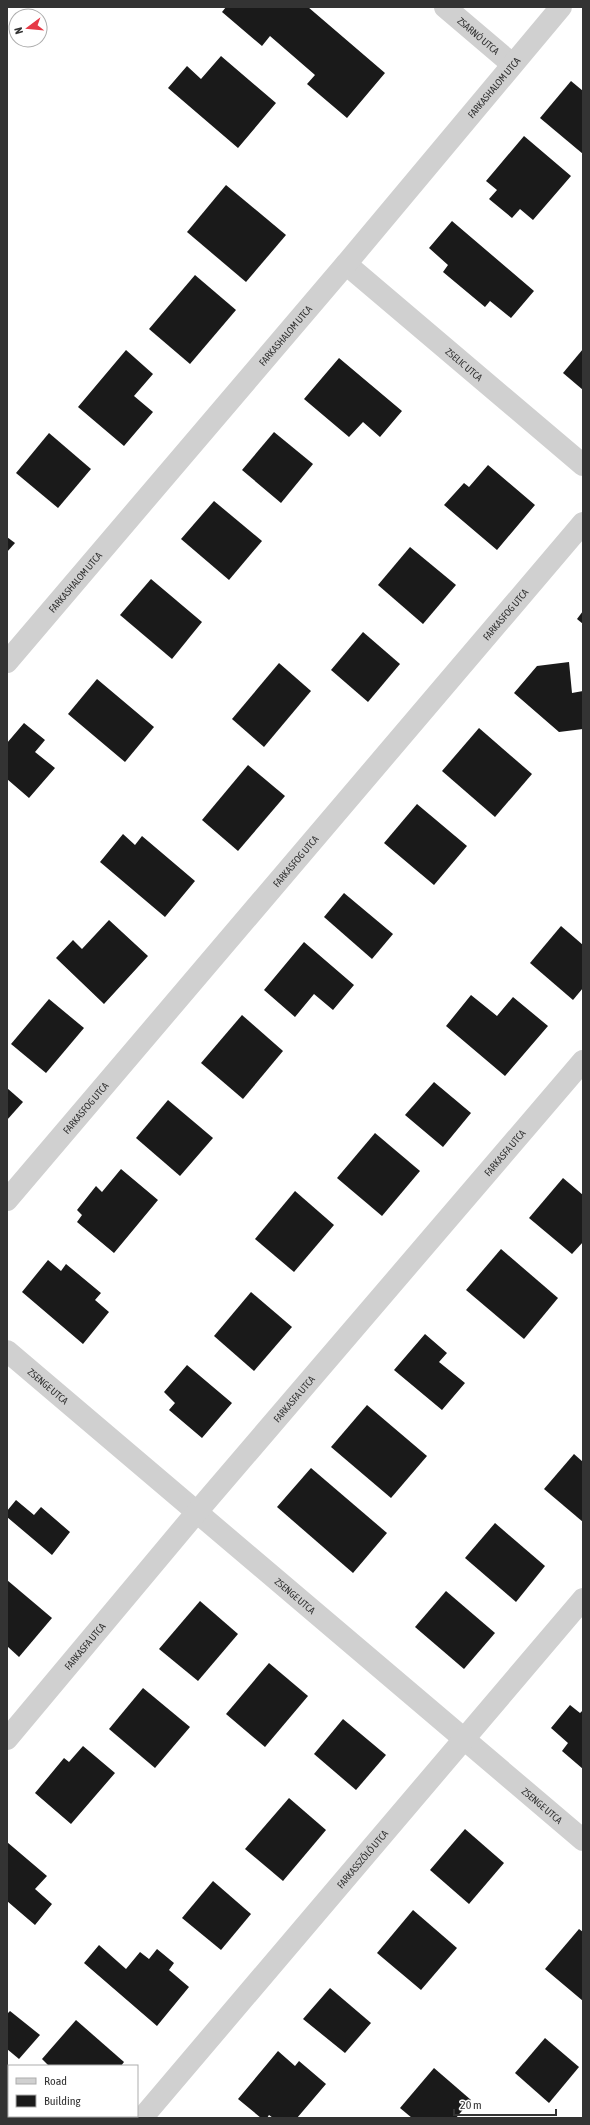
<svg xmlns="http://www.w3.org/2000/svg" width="590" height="2125" font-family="'Asap Condensed',sans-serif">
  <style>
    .building { fill: #1a1a1a }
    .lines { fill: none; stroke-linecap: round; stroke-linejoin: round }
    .street { stroke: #d0d0d0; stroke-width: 22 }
    .labels { text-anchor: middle; stroke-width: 4; stroke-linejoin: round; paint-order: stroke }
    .street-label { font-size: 10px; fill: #333; stroke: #fff }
  </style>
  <rect width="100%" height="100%" fill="#fff"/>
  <g class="building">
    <path d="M226,7H308L385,73L347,118L307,84L315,75L270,36L262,46L222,12Z"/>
    <path d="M221,56L276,103L238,148L168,88L187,66L201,79Z"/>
    <path d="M571,81L583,91V154L540,118Z"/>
    <path d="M524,136L571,176L533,220L520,209L512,218L489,199L497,190L486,181Z"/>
    <path d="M226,185L286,235L246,282L187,232Z"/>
    <path d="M452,221L534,291L511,318L490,301L485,307L443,272L448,265L429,248Z"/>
    <path d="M195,275L236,310L190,364L149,329Z"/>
    <path d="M583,349V390L563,373Z"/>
    <path d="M126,350L153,374L134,396L153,412L124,446L78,407Z"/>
    <path d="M339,358L402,411L380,437L363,422L349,437L304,399Z"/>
    <path d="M274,432L313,464L281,503L242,470Z"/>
    <path d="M49,433L91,469L58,508L16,473Z"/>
    <path d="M488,465L535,505L497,550L444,505L464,483L469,487Z"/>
    <path d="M214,501L262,541L229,580L181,539Z"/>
    <path d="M7,537L15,543L7,552Z"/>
    <path d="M410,547L456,585L423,624L378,585Z"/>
    <path d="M151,579L202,622L172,659L120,615Z"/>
    <path d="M583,611V624L577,619Z"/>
    <path d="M363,632L400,664L368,702L331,670Z"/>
    <path d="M569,662L572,693L583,691V729L559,732L514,693L537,666Z"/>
    <path d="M279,663L311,691L264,747L232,719Z"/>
    <path d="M97,679L154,727L125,762L68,714Z"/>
    <path d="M24,723L45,740L35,752L55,768L29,798L7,779V743Z"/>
    <path d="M479,728L532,774L495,817L442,771Z"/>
    <path d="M248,765L285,796L238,851L202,820Z"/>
    <path d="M417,804L467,846L434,885L384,843Z"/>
    <path d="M123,834L135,845L142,836L195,881L165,917L100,862Z"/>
    <path d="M344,893L393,934L372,959L324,917Z"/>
    <path d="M109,920L148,956L104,1004L56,958L73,940L82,949Z"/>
    <path d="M561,926L583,945V988L573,1000L530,963Z"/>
    <path d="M304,942L354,985L333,1010L314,994L295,1017L264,990Z"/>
    <path d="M471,995L497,1016L513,997L548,1026L505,1076L446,1026Z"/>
    <path d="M49,999L84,1028L46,1073L11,1044Z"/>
    <path d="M242,1015L283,1051L243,1099L201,1063Z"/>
    <path d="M434,1082L471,1113L443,1147L405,1115Z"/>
    <path d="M7,1088L23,1102L7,1120Z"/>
    <path d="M168,1100L213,1138L180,1176L136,1138Z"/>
    <path d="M375,1133L420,1171L382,1216L337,1178Z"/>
    <path d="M121,1169L158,1200L114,1253L77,1222L82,1215L77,1210L96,1186L102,1192Z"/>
    <path d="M563,1178L583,1195V1242L572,1254L529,1218Z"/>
    <path d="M295,1191L334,1225L294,1272L255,1239Z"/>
    <path d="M501,1249L558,1298L524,1339L466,1290Z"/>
    <path d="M48,1260L61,1271L66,1264L101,1293L95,1300L109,1312L83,1344L22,1292Z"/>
    <path d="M251,1292L292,1327L254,1371L214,1336Z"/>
    <path d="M425,1334L447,1353L439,1362L465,1383L442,1410L394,1370Z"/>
    <path d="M187,1365L232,1403L202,1438L169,1410L175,1403L164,1392Z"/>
    <path d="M367,1405L427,1456L391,1498L331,1447Z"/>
    <path d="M574,1454L583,1462V1522L544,1489Z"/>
    <path d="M311,1468L387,1533L353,1573L277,1507Z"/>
    <path d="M16,1500L34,1515L41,1507L70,1532L52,1555L7,1517V1511Z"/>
    <path d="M495,1523L545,1566L516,1602L465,1558Z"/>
    <path d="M7,1580L52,1618L19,1657L7,1646Z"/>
    <path d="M446,1591L495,1633L464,1669L415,1627Z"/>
    <path d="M200,1601L238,1634L198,1681L159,1649Z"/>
    <path d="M269,1663L308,1696L265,1747L226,1714Z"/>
    <path d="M143,1688L190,1727L155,1768L109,1729Z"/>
    <path d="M570,1705L580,1713L583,1710V1769L562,1751L568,1743L551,1728Z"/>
    <path d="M343,1719L386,1755L356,1790L314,1754Z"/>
    <path d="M83,1746L115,1773L71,1824L35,1793L64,1758L69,1762Z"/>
    <path d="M289,1798L326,1830L283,1881L245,1849Z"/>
    <path d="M465,1829L504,1863L469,1904L430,1870Z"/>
    <path d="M7,1842L47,1876L35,1889L52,1904L35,1925L7,1901Z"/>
    <path d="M213,1881L251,1914L221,1950L182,1918Z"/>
    <path d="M413,1910L457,1948L421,1990L377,1953Z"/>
    <path d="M579,1929L583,1932V2001L545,1969Z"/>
    <path d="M99,1945L126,1969L140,1952L149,1959L157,1949L174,1963L169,1970L189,1987L157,2026L84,1963Z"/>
    <path d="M330,1988L371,2023L345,2053L303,2019Z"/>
    <path d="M10,2011L40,2035L19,2059L7,2049V2014Z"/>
    <path d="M76,2020L124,2062L121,2066H49L42,2059Z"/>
    <path d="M545,2038L579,2067L549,2103L515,2073Z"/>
    <path d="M278,2051L295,2066L299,2061L326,2084L297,2118H273L269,2115L267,2118H261L238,2099Z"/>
    <path d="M434,2068L471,2100L456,2118H412L400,2108Z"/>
    <path d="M9,2101V2116H55L58,2118H7V2104Z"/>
  </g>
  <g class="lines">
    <g class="street">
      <path id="s1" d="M445,7L512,64"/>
      <path id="s2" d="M346,264L583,465"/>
      <path id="s3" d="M7,662L346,264L561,7"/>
      <path id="s4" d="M7,1200L583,523"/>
      <path id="s5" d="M7,1351L583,1840"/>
      <path id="s6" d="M7,1739L196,1513L583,1061"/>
      <path id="s7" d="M142,2118L583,1599"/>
    </g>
  </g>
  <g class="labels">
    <g class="street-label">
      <text dy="4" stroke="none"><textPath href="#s1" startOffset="44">ZSARNÓ UTCA</textPath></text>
      <text dy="4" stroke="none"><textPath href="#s3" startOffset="753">FARKASHALOM UTCA</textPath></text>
      <text dy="4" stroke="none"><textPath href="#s3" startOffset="429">FARKASHALOM UTCA</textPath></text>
      <text dy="4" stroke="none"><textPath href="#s2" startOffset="155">ZSELIC UTCA</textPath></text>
      <text dy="4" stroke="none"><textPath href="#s3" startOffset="105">FARKASHALOM UTCA</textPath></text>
      <text dy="4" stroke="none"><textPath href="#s4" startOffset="769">FARKASFOG UTCA</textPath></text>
      <text dy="4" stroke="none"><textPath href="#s4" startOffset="445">FARKASFOG UTCA</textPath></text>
      <text dy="4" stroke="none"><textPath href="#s4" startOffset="121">FARKASFOG UTCA</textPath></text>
      <text dy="4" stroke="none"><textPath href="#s6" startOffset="769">FARKASFA UTCA</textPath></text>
      <text dy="4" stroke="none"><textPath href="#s5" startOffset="54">ZSENGE UTCA</textPath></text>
      <text dy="4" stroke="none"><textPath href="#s6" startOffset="445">FARKASFA UTCA</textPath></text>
      <text dy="4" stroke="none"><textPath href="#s5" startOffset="378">ZSENGE UTCA</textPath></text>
      <text dy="4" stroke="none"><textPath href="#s6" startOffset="121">FARKASFA UTCA</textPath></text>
      <text dy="4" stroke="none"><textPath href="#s5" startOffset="702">ZSENGE UTCA</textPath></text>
      <text dy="4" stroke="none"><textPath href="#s7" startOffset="340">FARKASSZŐLŐ UTCA</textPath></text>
    </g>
  </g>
  <rect width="590" height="2125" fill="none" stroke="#333333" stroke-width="16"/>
  <rect x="8" y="2065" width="130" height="52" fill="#ffffff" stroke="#adadad"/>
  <rect x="16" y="2078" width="20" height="6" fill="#d0d0d0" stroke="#adadad"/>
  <text x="44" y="2085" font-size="12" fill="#333333">Road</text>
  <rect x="16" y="2095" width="20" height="12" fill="#1a1a1a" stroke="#adadad"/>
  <text x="44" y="2105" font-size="12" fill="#333333">Building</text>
  <g transform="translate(28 28) rotate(254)"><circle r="19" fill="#ffffff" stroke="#adadad"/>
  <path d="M0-3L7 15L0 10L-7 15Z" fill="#e63946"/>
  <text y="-6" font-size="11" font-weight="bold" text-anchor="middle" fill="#333333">N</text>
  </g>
  <path d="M454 2109v6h102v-6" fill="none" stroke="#333333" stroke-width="2"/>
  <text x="460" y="2109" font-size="12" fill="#333333" stroke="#ffffff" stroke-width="3" paint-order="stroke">20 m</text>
</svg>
